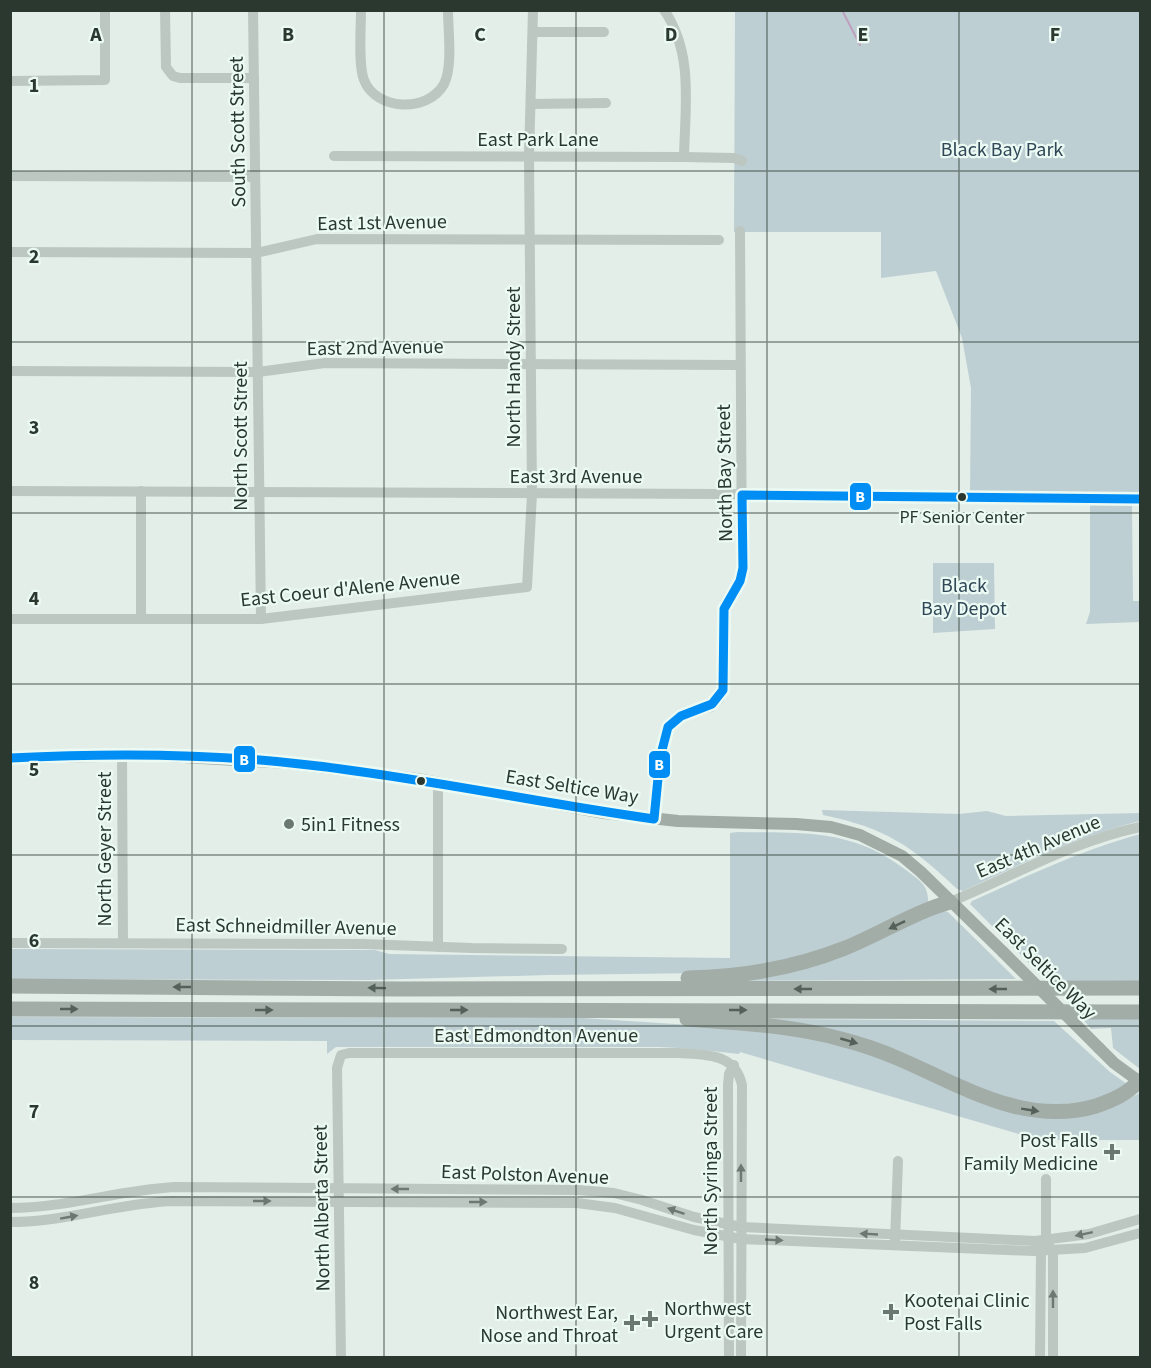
<svg xmlns="http://www.w3.org/2000/svg" width="1151" height="1368" font-family="'Source Sans 3',sans-serif">
  <style>
    .green { fill: #becfd3 }
    .lines { fill: none; stroke-linecap: round; stroke-linejoin: round }
    .stream { stroke: #bea0be; stroke-width: 2 }
    .minor { stroke: #bcc7c1; stroke-width: 10 }
    .major { stroke: #a1aca6; stroke-width: 12 }
    .highway { stroke: #a2ada8; stroke-width: 15 }
    .major-bridge { stroke: #a1aca6; stroke-width: 12 }
    .bus-1-casing { stroke: #ecfaf4; stroke-width: 14 }
    .bus-1 { stroke: #008ef5; stroke-width: 9 }
    .oneway { fill: #546159 }
    .oneway2 { fill: #6c7871 }
    .grid { fill: none; stroke: #2a382f; stroke-width: 1.5; stroke-opacity: 0.55 }
    .bus-dot { fill: #2a382f; stroke: #ecfaf4; stroke-width: 2 }
    .poi-dot { fill: #6b7870; stroke: #ecfaf4; stroke-width: 2 }
    .labels { text-anchor: middle; stroke-width: 4.5; stroke-linejoin: round; paint-order: stroke }
    .bus-label { font-size: 18px; fill: #2a382f; stroke: #ecfaf4 }
    .street-label { font-size: 20px; fill: #2a382f; stroke: #ecfaf4 }
    .park-label { font-size: 20px; fill: #2f4756; stroke: #ecfaf4 }
    .poi-label { font-size: 20px; fill: #2a382f; stroke: #ecfaf4; text-anchor: start }
    .grid-label { font-size: 20px; text-anchor: middle; font-weight: bold; fill: #2a382f; stroke: #ecfaf4; stroke-width: 4.5; stroke-linejoin: round; paint-order: stroke }
    .line-badge { stroke: #ecfaf4; stroke-width: 2 }
    .badge-label { font-size: 16px; text-anchor: middle; font-weight: bold; fill: #fff }
  </style>
  <rect width="100%" height="100%" fill="#e3eee9"/>
  <g class="green">
    <path d="M735,11H1140V493L970,491L971,388L962,338L936,271L881,278V232H734Z"/>
    <path d="M1090,505H1132L1133,601H1140V622L1086,624L1090,612Z"/>
    <path d="M933,563H994L995,629L933,633Z"/>
    <path d="M822,810L959,814L987,811L1006,816L1140,813V821C1078,836 1021,864 963,891L957,889C911,845 885,828 823,815Z"/>
    <path d="M737,832C801,833 852,828 906,870C918,879 929,885 928,902L904,917L794,960L707,973L549,975L369,980L11,979V949L375,950L389,954L730,958V833Z"/>
    <path d="M1140,834V981H1047L970,904L972,901C1027,876 1082,850 1140,834Z"/>
    <path d="M945,911L948,912L1016,979L730,981Z"/>
    <path d="M11,1017L583,1018L736,1028L775,1031L850,1045L991,1104L1111,1107L1140,1093V1140H1039L740,1052L739,1054C712,1051 686,1048 658,1047H336L327,1054V1041L11,1040Z"/>
    <path d="M1082,1018H1140V1069L1113,1048L1111,1028L1091,1029Z"/>
    <path d="M779,1019L1054,1021L1110,1072L1127,1084L1093,1102L1035,1106L763,1020Z"/>
  </g>
  <g class="lines">
    <path class="stream" d="M842,10L860,45"/>
    <g class="minor">
      <path d="M165,10L166,67L173,76L180,78H254"/>
      <path d="M253,10L261,619"/>
      <path d="M361,10C361,28 358,65 364,80C376,111 428,113 444,84C453,67 448,30 448,10"/>
      <path d="M664,10C694,53 685,107 684,157"/>
      <path d="M533,32H604"/>
      <path d="M10,81L105,80V10"/>
      <path d="M531,104L606,103"/>
      <path d="M334,156L684,157L734,158L742,161"/>
      <path d="M10,176L255,177"/>
      <path d="M10,252L256,253L317,239L719,240"/>
      <path d="M10,371L258,372L325,363L740,365"/>
      <path d="M10,491L718,494L1140,499"/>
      <path d="M141,491V619"/>
      <path d="M10,619H261L527,587L532,494L529,157L533,10"/>
      <path d="M122,755L123,943"/>
      <path d="M438,783V947"/>
      <path d="M654,819L662,744L666,729L680,716L711,707L719,699L723,690L724,609L725,603L742,575L740,231"/>
      <path d="M950,902C1013,876 1073,841 1140,827"/>
      <path d="M10,943L363,944L472,948L562,949"/>
      <path d="M10,1208C66,1208 119,1190 175,1187L578,1190L614,1193L642,1200L694,1217L741,1227L1035,1241L1089,1234L1140,1219"/>
      <path d="M10,1222C66,1222 118,1203 173,1201L577,1203L615,1208L694,1230L741,1239L1033,1251L1085,1248L1140,1233"/>
      <path d="M895,1241L898,1161"/>
      <path d="M1049,1246L1053,1251V1358"/>
      <path d="M341,1358L337,1068L341,1055L349,1053H679C707,1055 735,1053 742,1085L741,1358"/>
      <path d="M729,1358L728,1085L729,1074L734,1065"/>
      <path d="M1040,1358L1041,1251L1046,1240V1179"/>
    </g>
    <g class="major">
      <path d="M10,758L150,755L287,763L417,779L604,813L678,821L796,824L831,827L860,835L902,856L921,872L1003,952"/>
      <path d="M1099,1048L1114,1063L1140,1082"/>
    </g>
    <g class="highway">
      <path d="M688,978C742,977 795,968 845,948C880,934 914,912 950,902"/>
      <path d="M10,986L400,989L1140,988"/>
      <path d="M10,1009L1140,1012"/>
      <path d="M687,1019C738,1023 791,1025 841,1039C860,1044 879,1050 897,1058C961,1085 1024,1127 1096,1106C1113,1100 1127,1094 1139,1081"/>
    </g>
    <path class="major-bridge" d="M1003,952L1099,1048"/>
    <defs>
      <path id="bus-1" d="M10,758C110,753 210,753 309,765C425,778 539,803 654,819L660,758L668,727L681,716L712,704L723,690L724,609L740,581L743,568L742,495L1140,499"/>
    </defs>
    <use href="#bus-1" class="bus-1-casing"/>
    <use href="#bus-1" class="bus-1"/>
  </g>
  <defs><path id="oneway-solid" d="M-6-.8H1V-3.2L6.5 0L1 3.2V.8H-6Z" transform="scale(1.5)"/></defs>
  <g class="oneway">
    <use href="#oneway-solid" transform="translate(897 925) rotate(154)"/>
    <use href="#oneway-solid" transform="translate(182 987) rotate(-180)"/>
    <use href="#oneway-solid" transform="translate(377 988) rotate(-179)"/>
    <use href="#oneway-solid" transform="translate(803 989) rotate(-180)"/>
    <use href="#oneway-solid" transform="translate(998 989) rotate(180)"/>
    <use href="#oneway-solid" transform="translate(69 1009)"/>
    <use href="#oneway-solid" transform="translate(264 1010)"/>
    <use href="#oneway-solid" transform="translate(459 1010)"/>
    <use href="#oneway-solid" transform="translate(738 1010)"/>
    <use href="#oneway-solid" transform="translate(849 1041) rotate(16)"/>
    <use href="#oneway-solid" transform="translate(1030 1110) rotate(9)"/>
  </g>
  <g class="oneway2">
    <use href="#oneway-solid" transform="translate(741 1173) rotate(-90)"/>
    <use href="#oneway-solid" transform="translate(400 1189) rotate(180)"/>
    <use href="#oneway-solid" transform="translate(262 1201)"/>
    <use href="#oneway-solid" transform="translate(478 1202)"/>
    <use href="#oneway-solid" transform="translate(676 1211) rotate(-161)"/>
    <use href="#oneway-solid" transform="translate(69 1217) rotate(-10)"/>
    <use href="#oneway-solid" transform="translate(869 1234) rotate(-177)"/>
    <use href="#oneway-solid" transform="translate(1084 1234) rotate(168)"/>
    <use href="#oneway-solid" transform="translate(774 1240) rotate(3)"/>
    <use href="#oneway-solid" transform="translate(1053 1299) rotate(-90)"/>
  </g>
  <path class="grid" d="M192,10V1358M384,10V1358M576,10V1358M767,10V1358M959,10V1358M10,171H1140M10,342H1140M10,513H1140M10,684H1140M10,855H1140M10,1026H1140M10,1197H1140"/>
  <g class="bus-dot">
    <circle cx="962" cy="497" r="5"/>
    <circle cx="421" cy="781" r="5"/>
  </g>
  <g class="poi-dot">
    <circle cx="289" cy="824" r="6"/>
    <path d="M1109 1143h6v6h6v6h-6v6h-6v-6h-6v-6h6z"/>
    <path d="M888 1303h6v6h6v6h-6v6h-6v-6h-6v-6h6z"/>
    <path d="M647 1310h6v6h6v6h-6v6h-6v-6h-6v-6h6z"/>
    <path d="M629 1314h6v6h6v6h-6v6h-6v-6h-6v-6h6z"/>
  </g>
  <g class="labels">
    <g class="bus-label">
      <text x="962" y="523">PF Senior Center</text>
    </g>
    <g class="street-label">
      <text transform="translate(237 132) rotate(-91)" y="7">South Scott Street</text>
      <text x="538" y="146">East Park Lane</text>
      <text transform="translate(382 222) rotate(-1)" y="7">East 1st Avenue</text>
      <text transform="translate(375 347) rotate(-1)" y="7">East 2nd Avenue</text>
      <text transform="translate(513 367) rotate(-90)" y="7">North Handy Street</text>
      <text transform="translate(240 436) rotate(-90)" y="7">North Scott Street</text>
      <text transform="translate(724 473) rotate(-91)" y="7">North Bay Street</text>
      <text x="576" y="483">East 3rd Avenue</text>
      <text transform="translate(350 588) rotate(-6)" y="7">East Coeur d'Alene Avenue</text>
      <text transform="translate(572 786) rotate(9)" y="7">East Seltice Way</text>
      <text transform="translate(1038 846) rotate(-23)" y="7">East 4th Avenue</text>
      <text transform="translate(104 849) rotate(-90)" y="7">North Geyer Street</text>
      <text transform="translate(286 926) rotate(1)" y="7">East Schneidmiller Avenue</text>
      <text transform="translate(1046 968) rotate(45)" y="7">East Seltice Way</text>
      <text x="536" y="1042">East Edmondton Avenue</text>
      <text transform="translate(710 1171) rotate(-90)" y="7">North Syringa Street</text>
      <text transform="translate(525 1174) rotate(2)" y="7">East Polston Avenue</text>
      <text transform="translate(321 1208) rotate(-91)" y="7">North Alberta Street</text>
    </g>
    <g class="park-label">
      <text x="1002" y="156">Black Bay Park</text>
      <text x="964" y="592">Black<tspan x="964" dy="23">Bay Depot</tspan></text>
    </g>
    <g class="poi-label">
      <text x="301" y="831">5in1 Fitness</text>
      <text x="1098" y="1147" text-anchor="end">Post Falls<tspan x="1098" dy="23">Family Medicine</tspan></text>
      <text x="904" y="1307">Kootenai Clinic<tspan x="904" dy="23">Post Falls</tspan></text>
      <text x="664" y="1315">Northwest<tspan x="664" dy="23">Urgent Care</tspan></text>
      <text x="618" y="1319" text-anchor="end">Northwest Ear,<tspan x="618" dy="23">Nose and Throat</tspan></text>
    </g>
  </g>
  <g class="grid-label">
    <text x="96" y="41">A</text>
    <text x="288" y="41">B</text>
    <text x="480" y="41">C</text>
    <text x="671" y="41">D</text>
    <text x="863" y="41">E</text>
    <text x="1055" y="41">F</text>
    <text x="34" y="92">1</text>
    <text x="34" y="263">2</text>
    <text x="34" y="434">3</text>
    <text x="34" y="605">4</text>
    <text x="34" y="776">5</text>
    <text x="34" y="947">6</text>
    <text x="34" y="1118">7</text>
    <text x="34" y="1289">8</text>
  </g>
  <g class="line-badge">
    <rect x="849" y="482" width="23" height="29" rx="6" fill="#008ef5"/>
    <rect x="233" y="745" width="23" height="28" rx="6" fill="#008ef5"/>
    <rect x="648" y="750" width="23" height="29" rx="6" fill="#008ef5"/>
  </g>
  <g class="badge-label">
    <text x="860" y="502">B</text>
    <text x="244" y="765">B</text>
    <text x="659" y="770">B</text>
  </g>
  <rect width="1151" height="1368" fill="none" stroke="#2a382f" stroke-width="24"/>
</svg>
